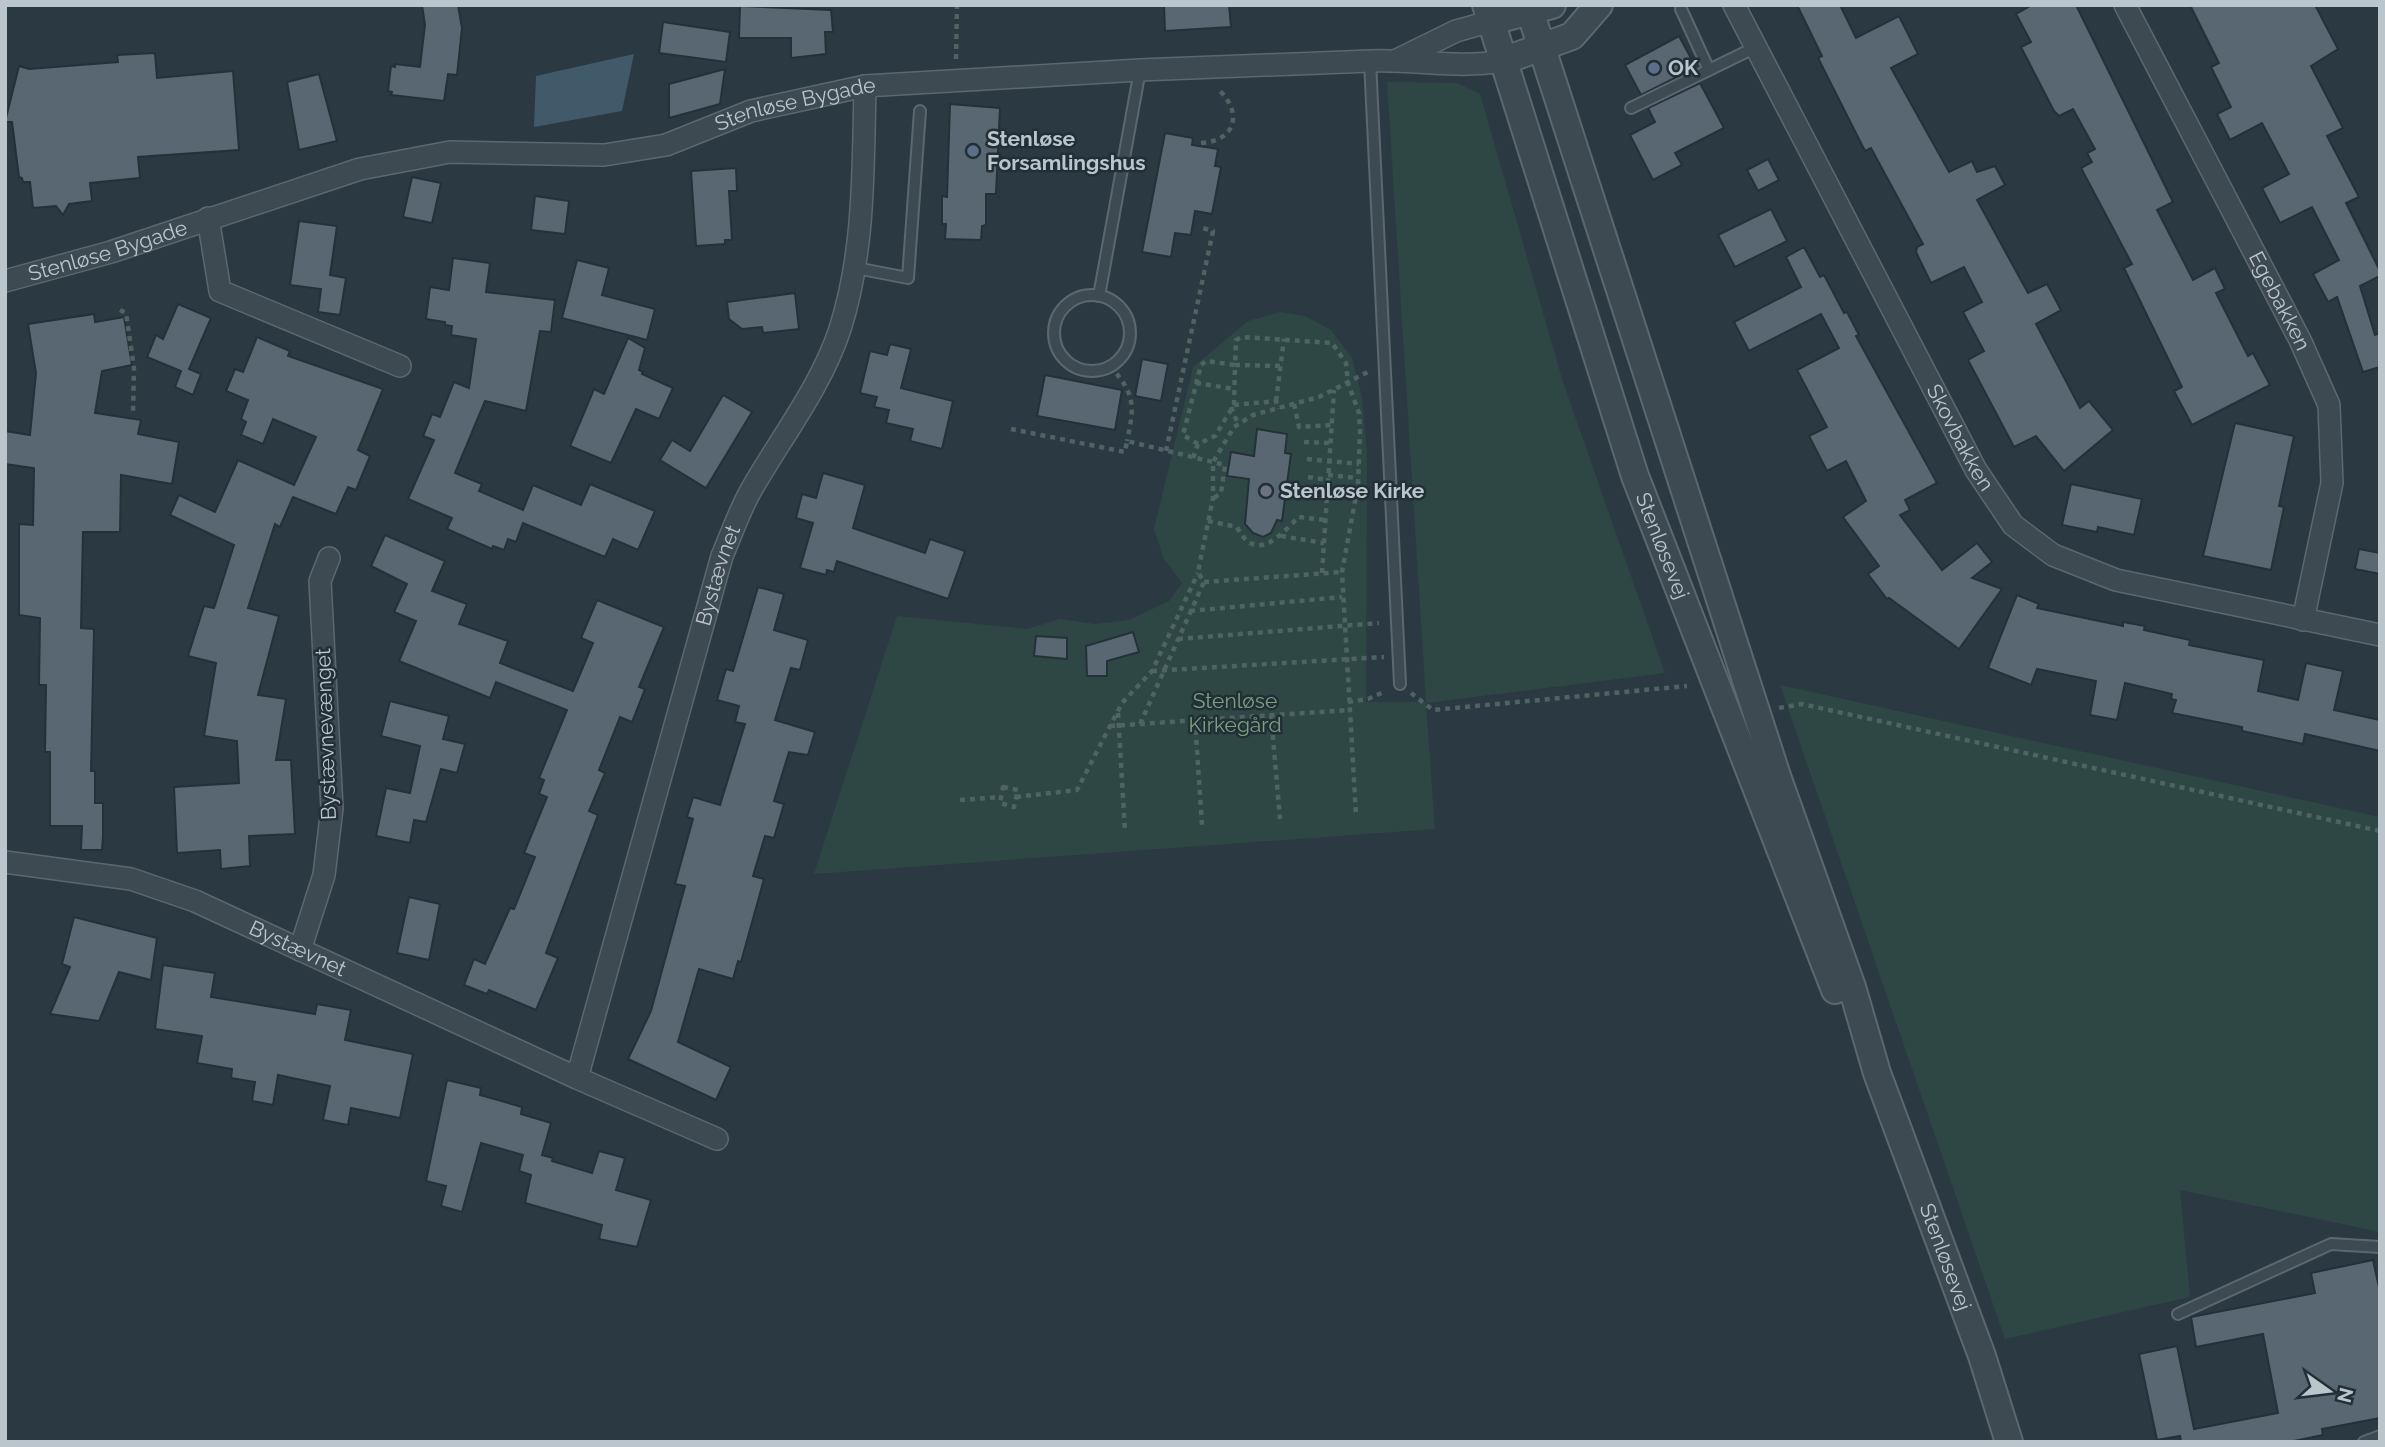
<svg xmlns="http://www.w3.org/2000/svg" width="2385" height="1447" font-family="Raleway,sans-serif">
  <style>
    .green { fill: #2f4744 }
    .water { fill: #415a6a }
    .building { fill: #586772; stroke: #243139; stroke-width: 2 }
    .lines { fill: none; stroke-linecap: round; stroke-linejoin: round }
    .service-casing { stroke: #5c686f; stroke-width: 14 }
    .minor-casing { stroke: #5c686f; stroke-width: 24 }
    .tertiary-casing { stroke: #5c686f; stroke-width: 30 }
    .path { stroke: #4e6362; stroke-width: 4.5; stroke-dasharray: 5 5; stroke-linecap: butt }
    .service { stroke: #3e4a52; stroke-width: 10 }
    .minor { stroke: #3e4a52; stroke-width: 21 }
    .tertiary { stroke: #3e4a52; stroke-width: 26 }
    .service-dot { fill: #5c6f8a; stroke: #222f37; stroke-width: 2.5 }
    .worship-dot { fill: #6b7280; stroke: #222f37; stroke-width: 2.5 }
    .labels { text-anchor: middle; stroke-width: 5; stroke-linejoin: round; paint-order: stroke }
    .poi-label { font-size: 21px; font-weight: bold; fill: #bbc5cc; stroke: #222f37; text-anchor: start }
    .street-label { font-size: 21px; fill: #bbc5cc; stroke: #222f37 }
    .park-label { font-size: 21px; fill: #7ba07d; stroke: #222f37 }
  </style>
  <rect width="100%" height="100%" fill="#2a3942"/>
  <g class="green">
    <path d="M1387,82L1457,83L1480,94L1563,382L1665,673L1426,703L1435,829L814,874L897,616L1027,629L1060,619L1094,624L1129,620L1169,601L1182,583L1164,559L1154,529L1193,367L1248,321L1280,312L1305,316L1331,330L1352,358L1362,397L1367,452L1366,702H1426Z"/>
    <path d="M1780,685L2380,817V1232L2180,1190L2190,1297L2005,1339Z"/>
  </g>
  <path class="water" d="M634,54L622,111L534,127L536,76Z"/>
  <g class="building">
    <path d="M422,5H458L462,28L457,75L448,74L444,101L391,95L392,92L388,91L391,66L395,67V64L420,67L425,25Z"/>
    <path d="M1164,5H1229L1231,27L1165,31Z"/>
    <path d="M1797,5H1840L1856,38L1899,16L1918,54L1891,68L1949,172L1972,161L1977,172L1995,166L2005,185L1977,200L2028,293L2047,284L2052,293L2061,310L2036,324L2080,408L2089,401L2113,430L2064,471L2036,436L2014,447L1968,360L1984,351L1963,312L1982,302L1964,267L1931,283L1916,252L1917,247L1923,244L1871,148L1865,151L1818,58L1822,56Z"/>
    <path d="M2032,5H2076L2173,202L2157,210L2193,280L2215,268L2225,289L2216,293L2248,356L2253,353L2270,385L2192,425L2174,391L2182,387L2124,268L2132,264L2081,168L2092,162L2087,153L2095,149L2073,109L2059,116L2054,111L2021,47L2031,42L2016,14Z"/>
    <path d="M2190,5H2315L2338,49L2311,66L2343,128L2327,136L2359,197L2346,203L2380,271V276L2360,286L2375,335L2380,333V367L2363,372L2337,297L2328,302L2313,274L2339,260L2312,207L2280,223L2262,188L2289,174L2262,123L2230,140L2217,114L2231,107L2211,67L2219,63Z"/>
    <path d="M740,6L831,10L833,32H825L826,54L791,58V38H739Z"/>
    <path d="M663,22L730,32L726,62L659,53Z"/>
    <path d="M1679,36L1692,60L1689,62L1693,69L1641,95L1625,65Z"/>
    <path d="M155,53L157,78L233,71L239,150L138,157L140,178L90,183L92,201L69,204L63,215L56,206L33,208L30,182H23L22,178L19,177L12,122H5L19,66L29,69L118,62L117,55Z"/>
    <path d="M725,69L720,104L669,118V84Z"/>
    <path d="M319,74L337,141L299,150L287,82Z"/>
    <path d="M1700,83L1724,128L1675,153L1682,165L1653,180L1630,135L1655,122L1648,108Z"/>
    <path d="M950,104L1000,108L996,194H986V225L982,226L981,240L945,239L946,224H942V196L947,197Z"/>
    <path d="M1165,133L1193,138L1192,145L1218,149L1215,166L1221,167L1212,214L1195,211L1191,235L1175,233L1171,257L1142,252Z"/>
    <path d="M1768,159L1779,180L1758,191L1747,170Z"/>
    <path d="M736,168L737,191H729L732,240H725V244L696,246L691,171Z"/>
    <path d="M412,177L441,183L432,223L403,217Z"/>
    <path d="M535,196L569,201L565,234L531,230Z"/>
    <path d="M1771,209L1787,241L1735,267L1718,235Z"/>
    <path d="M299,221L337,226L330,275L346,278L340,315L318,312L321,289L290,285Z"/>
    <path d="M1804,247L1820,277L1824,275L1844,313L1847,312L1859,335L1856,336L1937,483L1905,500L1910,510L1900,515L1942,570L1977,543L1992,562L1972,578L2002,589L1959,649L1889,598L1887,599L1868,574L1879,566L1843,517L1866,501L1846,461L1827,471L1809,436L1827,427L1797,370L1839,348L1821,314L1749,351L1734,322L1801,287L1786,257Z"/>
    <path d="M453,258L490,263L486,292L555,300L551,332L540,331L526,411L485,401L455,473L482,484L479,491L523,510L533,485L581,505L590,484L655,511L638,550L613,539L605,557L523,523L516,542L508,539L504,550L493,546L492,549L447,529L452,518L408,499L434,440L423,436L432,414L440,417L454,382L469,388L476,339L451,335L452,326L445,325V322L426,319L430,287L449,290Z"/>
    <path d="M577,260L609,268L602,295L655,309L647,340L562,318Z"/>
    <path d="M795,293L799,329L763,333L762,327L742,329L729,319L727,302Z"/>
    <path d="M178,304L211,318L189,369L201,374L193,395L175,387L181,371L147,357L156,335L163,339Z"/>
    <path d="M94,314L95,322L124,317L132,365L102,371L95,413L141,420L138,434L179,442L172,484L121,475L120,532H83L81,628L94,629L91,771H95V803H103V836L102,850H81L82,826H50V752H45L46,685H39L40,618L19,615V524L33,525L34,468L5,464V431L30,435L36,373L28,324Z"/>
    <path d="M257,337L290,351L288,356L383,389L358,450L370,456L356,490L348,487L336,514L293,497L280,527L275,524L248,608L279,616L258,695L286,699L276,760H291L295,834L249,836L250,866L221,869L220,850L177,853L174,787L239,783L237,741L204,736L216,663L188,656L204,606L214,608L234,545L170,515L179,495L215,512L238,460L294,485L316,437L273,419L263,444L241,435L246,422L241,419L248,400L226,391L235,369L243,372Z"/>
    <path d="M628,338L645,348L639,370L643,372L642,374L673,388L659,419L636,409L611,463L570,446L594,389L604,394Z"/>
    <path d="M890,344L911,349L901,388L953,401L942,449L910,441L913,429L886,423L889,410L874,407L877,397L860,393L870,351L887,355Z"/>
    <path d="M1142,359L1168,364L1161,401L1135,396Z"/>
    <path d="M1045,375L1122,390L1115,430L1037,416Z"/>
    <path d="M723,395L752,412L706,488L660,460L672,440L690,451Z"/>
    <path d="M2235,423L2294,436L2279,506L2284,507L2271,570L2203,556Z"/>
    <path d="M1257,429L1287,434L1285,453L1291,454L1282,521L1277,520L1271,533L1263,537L1253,533L1245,524L1249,479L1227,476L1231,452L1254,456Z"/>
    <path d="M823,473L865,485L853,528L925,553L930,539L965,551L948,599L837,561L834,572L827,570L826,575L800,568L813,523L796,518L802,494L816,498Z"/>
    <path d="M2071,484L2142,499L2134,535L2098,527L2097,532L2062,525Z"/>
    <path d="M385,535L445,561L432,591L467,604L459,624L508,641L500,663L573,691L593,643L581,638L597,600L664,627L639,687L645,689L632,722L620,717L599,770L605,773L589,811L598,815L546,953L558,958L536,1010L489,990L487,994L464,985L474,959L485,964L510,908L514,909L535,857L524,853L547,797L539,794L544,780L539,778L567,710L496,682L490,698L399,661L416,621L394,612L407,584L371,566Z"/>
    <path d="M2359,549L2380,553V574L2355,569Z"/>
    <path d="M758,587L784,594L774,630L808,640L800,670L791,668L775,720L815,732L808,755L789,752L774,801L784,804L774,838L765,836L753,876L764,879L741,962L738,961L733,979L699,969L678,1042L731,1067L716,1100L628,1059L651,1011L685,886L675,884L693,819L687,817L693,797L720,805L745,724L735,722L739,706L717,700L726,669L733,671Z"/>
    <path d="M2017,595L2039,604L2037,608L2123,626V622L2145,626L2144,630L2190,640L2189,645L2264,660L2258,691L2298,700L2306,663L2343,671L2334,710L2380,720V751L2305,734L2303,744L2242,731V727L2172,713L2176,700L2171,699L2172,694L2125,683L2117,720L2090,715L2096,681L2037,669L2031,685L1988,668Z"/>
    <path d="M1133,632L1139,652L1107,661V676H1087L1086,646Z"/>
    <path d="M1036,636L1067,638V659L1034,656Z"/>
    <path d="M390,701L449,716L443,739L465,744L457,773L441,769L426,822L414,820L410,843L376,836L386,788L410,793L420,746L381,736Z"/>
    <path d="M409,897L440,904L429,960L397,953Z"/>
    <path d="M74,917L157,938L151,980L119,972L99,1021L50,1014L70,967L62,964Z"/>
    <path d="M163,965L215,973L211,997L315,1014L317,1004L351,1010L345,1040L413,1054L400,1118L351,1108L348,1125L323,1120L330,1086L278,1075L273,1105L252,1101L255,1082L231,1078L232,1069L197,1063L202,1036L155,1029Z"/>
    <path d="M447,1080L481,1088L480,1095L522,1107L521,1114L551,1123L542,1155L553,1158L552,1161L592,1173L599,1151L625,1158L616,1190L651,1200L637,1247L599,1239L602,1225L525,1203L531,1175L519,1171L523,1155L481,1143L462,1212L441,1206L446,1186L426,1181Z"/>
    <path d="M2373,1260L2380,1292V1418L2322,1429L2323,1435L2289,1442H2181L2180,1436L2157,1440L2139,1354L2177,1346L2194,1429L2278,1413L2263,1334L2196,1347L2191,1317L2315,1293L2311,1273Z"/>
  </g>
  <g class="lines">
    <defs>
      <g id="service">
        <path d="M1681,9L1709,70"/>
        <path d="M1370,61L1400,684"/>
        <path d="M1631,108L1756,47"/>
        <path d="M856,268L908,278L920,111"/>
        <circle cx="1092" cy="333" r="38"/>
        <path d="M1099,296L1140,70"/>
        <path d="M2178,1314L2331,1244L2380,1247"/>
        <path d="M2364,1442L2380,1436"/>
      </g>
      <g id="minor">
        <path id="s1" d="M1734,5L1976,470L2013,525L2053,555L2116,580L2380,635"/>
        <path id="s2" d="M2125,5L2300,340L2329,405L2332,483L2303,620"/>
        <path d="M1397,60L1456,31L1492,21"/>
        <path d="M208,218L220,291L400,366"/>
        <path id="s3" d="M5,281L111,252L360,169L450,152L604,155L666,145L751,111L865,86L1140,70L1370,61C1416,59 1457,69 1503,61"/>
        <path id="s4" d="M5,862L131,879L195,901L577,1078L717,1139"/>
        <path d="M300,950L324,875L332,808L320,581L329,558"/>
        <path id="s5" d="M577,1078L722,556C731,535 739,512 750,492C780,439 821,387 840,329C865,251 863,167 865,86"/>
      </g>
      <g id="tertiary">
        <path id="s6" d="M1486,5L1635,476L1835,990"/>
        <path id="s7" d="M1528,5L1777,776L1852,987L1877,1073L1982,1356L2009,1442"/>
        <path d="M1492,21L1552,5"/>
        <path d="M1503,61L1572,36L1599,5"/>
      </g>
    </defs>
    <use href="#service" class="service-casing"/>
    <use href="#minor" class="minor-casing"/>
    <use href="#tertiary" class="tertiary-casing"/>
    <g class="path">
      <path d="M956,59L957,5"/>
      <path d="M1201,143C1235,141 1243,114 1220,91"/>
      <path d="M120,310L126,313L134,368L133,415"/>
      <path d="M1110,366C1135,394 1135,405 1127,441"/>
      <path d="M1196,383L1234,389"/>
      <path d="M1276,401L1284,339"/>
      <path d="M1294,404L1299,427L1332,425"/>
      <path d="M1234,405L1235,365L1281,366"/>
      <path d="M1231,407L1238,424"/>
      <path d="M1011,429L1125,452L1127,441L1225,465L1221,493L1214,498"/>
      <path d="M1304,442L1330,443"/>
      <path d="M1198,444L1183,435L1201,365L1206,361L1235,365L1236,340L1242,337L1332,343L1346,363L1348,383L1359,413L1360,431L1358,485L1342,572L1356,815"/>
      <path d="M1166,451L1213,231L1199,227"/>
      <path d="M1193,458L1198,444L1215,436L1234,405L1276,401L1278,409"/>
      <path d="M1307,459L1359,464"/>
      <path d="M1328,475L1358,478"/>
      <path d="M1308,477L1328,480"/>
      <path d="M1306,494L1327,497"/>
      <path d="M1208,521L1237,527C1256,565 1280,535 1299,517L1325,520"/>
      <path d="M1281,536L1324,543"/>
      <path d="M1322,573L1334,390"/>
      <path d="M1204,582L1342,572"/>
      <path d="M1190,611L1342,597"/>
      <path d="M1178,639L1379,623"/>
      <path d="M1152,671L1384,657"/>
      <path d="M1411,693L1433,710L1687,686"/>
      <path d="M1348,702L1368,699L1386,691"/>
      <path d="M1779,708L1802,704L2380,831"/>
      <path d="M1118,713L1125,831"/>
      <path d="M1271,715L1280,819"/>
      <path d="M1195,720L1202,825"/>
      <path d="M1140,724L1204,582L1198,572L1213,498V462L1234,427L1253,415L1319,397L1368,372"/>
      <path d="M1110,726L1349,710"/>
      <path d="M1003,787L1018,790L1014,807L1000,803Z"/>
      <path d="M1016,797L1077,790L1122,703L1152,671L1198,573"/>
      <path d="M960,800L1001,797"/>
    </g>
    <use href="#service" class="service"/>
    <use href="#minor" class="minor"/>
    <use href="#tertiary" class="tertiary"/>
  </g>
  <g class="service-dot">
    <circle cx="1654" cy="68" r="7"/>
    <circle cx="973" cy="151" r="7"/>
  </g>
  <circle class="worship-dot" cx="1266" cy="491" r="7"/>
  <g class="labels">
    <g class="poi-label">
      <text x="1668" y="75">OK</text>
      <text x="987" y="146">Stenløse<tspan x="987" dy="24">Forsamlingshus</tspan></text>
      <text x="1280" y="498">Stenløse Kirke</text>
    </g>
    <g class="street-label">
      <text dy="7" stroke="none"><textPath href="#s3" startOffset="817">Stenløse Bygade</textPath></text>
      <text dy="7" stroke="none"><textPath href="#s3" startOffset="107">Stenløse Bygade</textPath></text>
      <text dy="7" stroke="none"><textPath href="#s2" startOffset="334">Egebakken</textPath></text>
      <text dy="7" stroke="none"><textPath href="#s1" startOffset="488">Skovbakken</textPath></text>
      <text dy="7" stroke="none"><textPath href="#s6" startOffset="569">Stenløsevej</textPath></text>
      <text dy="7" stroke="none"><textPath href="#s5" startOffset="522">Bystævnet</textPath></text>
      <text transform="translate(326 734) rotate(-92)" y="7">Bystævnevænget</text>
      <text dy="7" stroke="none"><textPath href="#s4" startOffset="308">Bystævnet</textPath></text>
      <text dy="7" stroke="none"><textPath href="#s7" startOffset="1320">Stenløsevej</textPath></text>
    </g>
    <g class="park-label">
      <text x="1235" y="708">Stenløse<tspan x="1235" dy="24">Kirkegård</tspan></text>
    </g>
  </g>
  <rect width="2385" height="1447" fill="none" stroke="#bbc5cc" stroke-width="14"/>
  <g transform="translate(2329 1391) rotate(104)" stroke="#222f37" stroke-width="5" paint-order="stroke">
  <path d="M0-5L12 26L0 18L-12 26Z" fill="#bbc5cc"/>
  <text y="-10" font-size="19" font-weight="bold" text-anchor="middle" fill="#bbc5cc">N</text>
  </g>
</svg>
